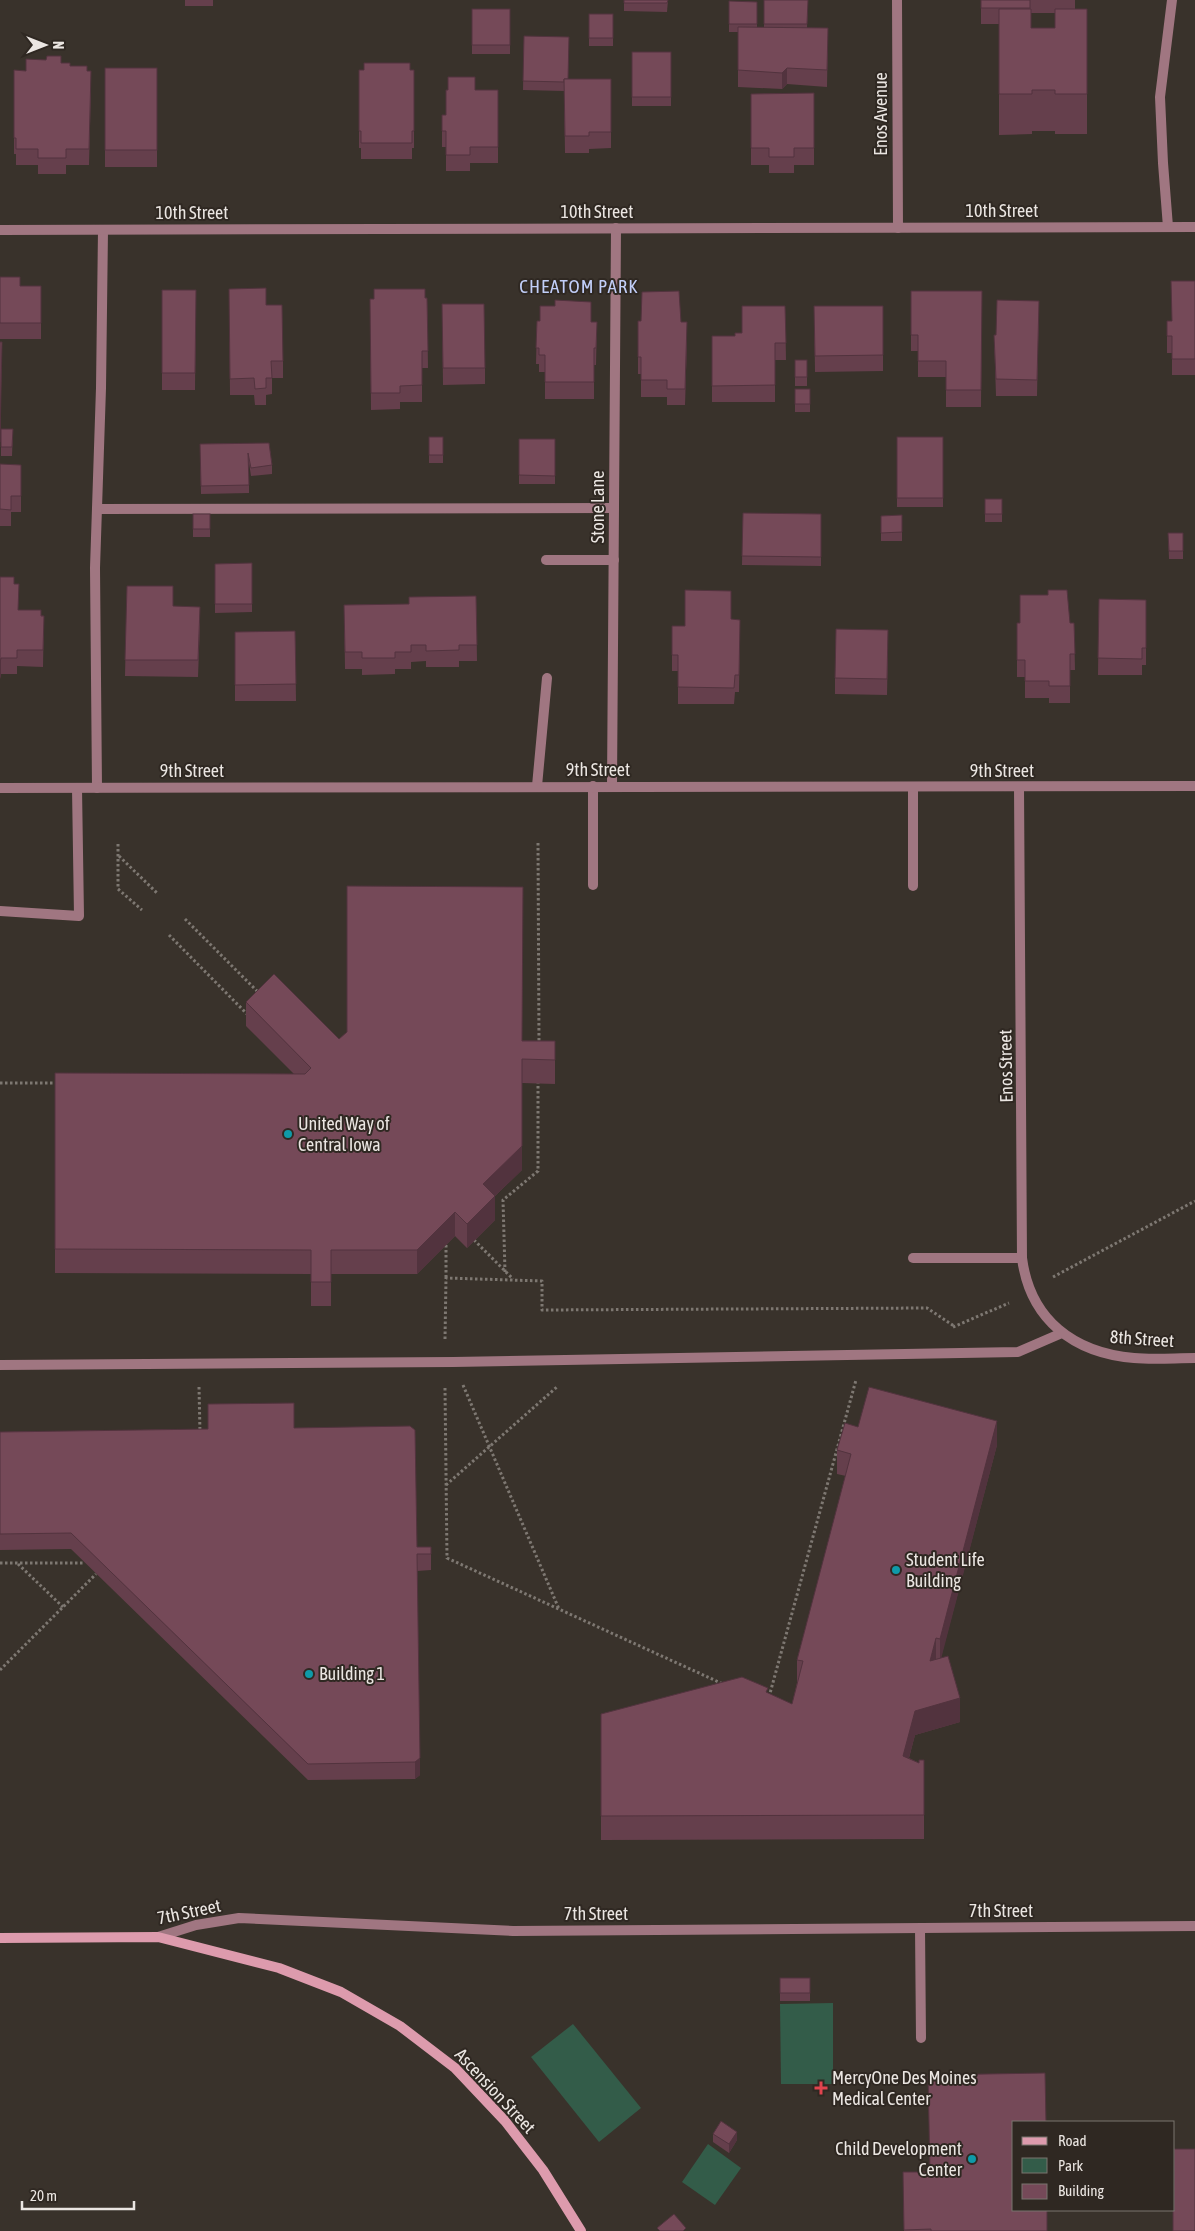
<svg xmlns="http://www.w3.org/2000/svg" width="1195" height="2231" font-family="'Asap Condensed',sans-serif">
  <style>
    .park { fill: #335c49 }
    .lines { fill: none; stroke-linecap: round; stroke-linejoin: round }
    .path { stroke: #7e7872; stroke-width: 3; stroke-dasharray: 2.5 2.5; stroke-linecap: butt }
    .service { stroke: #a07681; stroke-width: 10 }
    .minor { stroke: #a07681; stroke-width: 10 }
    .tertiary { stroke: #a07681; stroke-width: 10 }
    .secondary { stroke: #dd9bad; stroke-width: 10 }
    .wall { fill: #653f4c; fill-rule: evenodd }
    .shaded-wall { fill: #52333e }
    .building { fill: #754958; stroke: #52333e }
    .culture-dot { fill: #0f9aa8; stroke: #2f2822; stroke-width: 2 }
    .health-dot { fill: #e0444e; stroke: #2f2822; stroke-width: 2 }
    .labels { text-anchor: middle; stroke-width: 4; stroke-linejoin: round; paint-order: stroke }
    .street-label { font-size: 18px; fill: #ebe6e2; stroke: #2f2822 }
    .poi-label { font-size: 18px; fill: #ebe6e2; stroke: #2f2822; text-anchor: start }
    .neighbourhood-label { font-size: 19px; letter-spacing: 1px; fill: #c1cef8; stroke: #2f2822 }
  </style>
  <rect width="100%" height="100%" fill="#39322b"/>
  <g class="park">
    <path d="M833,2003V2084H781L780,2004Z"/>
    <path d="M573,2024L641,2108L599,2142L531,2057Z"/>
    <path d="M708,2144L741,2168L715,2205L682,2182Z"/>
  </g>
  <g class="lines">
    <g class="path">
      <path d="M538,843L539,1045"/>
      <path d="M118,844V889L142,910"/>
      <path d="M119,856L158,894"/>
      <path d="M185,919L260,994"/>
      <path d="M169,935L249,1016"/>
      <path d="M0,1083H58"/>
      <path d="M474,1240L513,1279"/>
      <path d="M446,1245V1278"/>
      <path d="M505,1272L503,1200L538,1171V1083"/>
      <path d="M1053,1277L1195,1201"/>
      <path d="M953,1327L1009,1303"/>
      <path d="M445,1339L446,1278L542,1281V1310L927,1308L954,1326"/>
      <path d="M463,1385L559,1609"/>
      <path d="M199,1387L200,1433"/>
      <path d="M445,1388L447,1558L723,1684"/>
      <path d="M446,1485L558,1386"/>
      <path d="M0,1563H85"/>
      <path d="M18,1564L63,1607"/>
      <path d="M0,1670L96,1574"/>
      <path d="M769,1697L856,1380"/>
    </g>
    <g class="service">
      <path d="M1168,227L1163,163L1160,97L1172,0"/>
      <path d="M97,509L614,508"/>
      <path d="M546,560H614"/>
      <path d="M537,786L547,678"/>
      <path d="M612,786L616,228"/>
      <path d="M97,788L95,568L101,388L103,230"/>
      <path d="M593,885V786"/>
      <path d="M913,886V787"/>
      <path d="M0,911L79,916L77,788"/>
      <path d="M913,1258H1022"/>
      <path d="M0,1365L453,1362L1018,1352L1062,1333"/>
      <path d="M920,1928L921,2038"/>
    </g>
    <g class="minor">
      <path d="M897,0L898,228"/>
      <path d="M0,230L1195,227"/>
      <path d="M1019,787L1022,1258C1030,1320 1074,1353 1134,1358C1154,1360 1175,1358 1195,1358"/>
      <path d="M158,1937L196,1925L239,1918L513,1931L1195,1926"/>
    </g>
    <path class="tertiary" d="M0,788L1195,786"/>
    <path class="secondary" d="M0,1938L158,1937L279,1968L341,1992L400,2026L455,2068L505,2121L543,2170L581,2231"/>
  </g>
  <g class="wall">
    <rect x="185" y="0" width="28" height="6"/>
    <path d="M624,0H668L667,12L624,11Z"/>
    <path d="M764,0H808L807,28H828L827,87L787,84L782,89L738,87V32H729V1L757,2V28H764Z"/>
    <path d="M981,0H1075V9H1087V134H1055V131H1032V134L999,135V24H981ZM1031,13H1055V28H1031Z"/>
    <rect x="472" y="9" width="38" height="45"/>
    <rect x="589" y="14" width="24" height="32"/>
    <path d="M524,36L568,79H611V148L589,149V153H565L564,91L523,90Z"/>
    <rect x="632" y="52" width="39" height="54"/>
    <path d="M70,66L87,71L91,88L89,165H66V174H38V165H16V154H14V70L26,71Z"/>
    <rect x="105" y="68" width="52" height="99"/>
    <path d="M359,70H414V148H412V159H361V148H359Z"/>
    <path d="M475,90H498V163H470V171H446V147H442V131L446,115Z"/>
    <path d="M814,93V165H794V173H769V165H751V94Z"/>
    <path d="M0,277L20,286H41V339H0Z"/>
    <path d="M1195,281V375H1172V353H1167V321H1172Z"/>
    <path d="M229,289L266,305L283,361V378H272V394L266,395V405H255L254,395H230Z"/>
    <path d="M374,289L427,298L428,368H422V402H400V409L371,410L370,299H374Z"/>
    <path d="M162,290H196L195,390H162Z"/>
    <path d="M911,291H982L981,407H946V377H918V351H911Z"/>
    <path d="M1039,301L1037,396H996L994,335H996Z"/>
    <path d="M442,304L485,368V384L443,385Z"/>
    <path d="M785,306L786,360H775V402H712V336H735L742,333Z"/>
    <path d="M814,306H883V371L815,372Z"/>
    <path d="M537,321L597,322L596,365H594V399H545V372H539V364H536Z"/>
    <path d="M638,321L681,322L687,338L685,405H667V397H641V374H638Z"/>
    <rect x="795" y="360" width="12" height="26"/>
    <rect x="795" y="389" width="15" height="23"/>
    <path d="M1,429H13L12,456H1Z"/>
    <rect x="429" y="437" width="14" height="26"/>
    <rect x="897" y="437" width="46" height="70"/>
    <rect x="519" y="439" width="36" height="45"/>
    <path d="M269,443L272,465V474L251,476L249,463V493L201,494L200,444Z"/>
    <path d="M0,464L21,465V512H11V526H0Z"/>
    <rect x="985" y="499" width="17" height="23"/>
    <path d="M743,513L821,514V566L742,565Z"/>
    <rect x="193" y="514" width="17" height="23"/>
    <path d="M902,515V541H881V516Z"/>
    <path d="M1168,533H1183V559H1169Z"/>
    <path d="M252,563V612L215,613V564Z"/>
    <path d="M0,577L14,584L18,610L44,616L43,667L17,666V674H1L0,679Z"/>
    <path d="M127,586L173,606L200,623L198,677L125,676Z"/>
    <path d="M476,596L477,661H459V667H426V661L411,662V669H395V674L362,675V669H345L344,605L409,604Z"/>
    <path d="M1099,599L1146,600V665H1142V675H1098Z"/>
    <path d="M731,619L740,620L739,692H735L734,704H678V671H672V626H685Z"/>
    <path d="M1017,623H1074L1075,670H1070V703H1049V698H1025V677H1017Z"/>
    <path d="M295,631L296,701H235V632Z"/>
    <path d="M888,646L887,695L835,694V678Z"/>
    <path d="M246,1002L339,1039L555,1041V1084L522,1083V1170L495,1196V1220L467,1248L455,1236L417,1274H331V1306H311V1274L55,1273V1073L294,1074L246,1026Z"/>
    <path d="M208,1404L294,1428L417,1547H431V1570L417,1571L420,1775L415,1779L308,1780L71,1549L0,1550V1432L208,1429Z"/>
    <path d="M858,1427L997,1445L941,1657L960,1722L915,1735L909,1758L919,1763L924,1760V1839L601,1840V1714L768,1693L792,1704L797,1683V1660L846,1476L837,1474V1450Z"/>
    <rect x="780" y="1978" width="30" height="23"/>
    <path d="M928,2075L1047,2231H904L903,2172H930Z"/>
    <path d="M713,2134L737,2140L729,2153L713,2142Z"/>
  </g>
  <g class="shaded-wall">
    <path d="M787,68V84L782,89V73Z"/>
    <path d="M687,322V338L685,405V389Z"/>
    <path d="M1,658V674L0,679V663Z"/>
    <path d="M522,1146V1170L495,1196V1220L467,1248V1224L483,1184Z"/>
    <path d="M455,1212V1236L417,1274V1250Z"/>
    <path d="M997,1421V1445L940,1663V1639Z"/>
    <path d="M936,1638V1662L930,1661Z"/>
    <path d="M960,1698V1722L915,1735L903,1780V1756L915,1711Z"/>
    <path d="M420,1758V1775L415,1779V1762Z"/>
    <path d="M737,2132V2140L729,2153V2144Z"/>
  </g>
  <g class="building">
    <path d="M624,0H668L667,3H624Z"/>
    <path d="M764,0H808L807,24H764Z"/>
    <rect x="981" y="0" width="49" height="8"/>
    <path d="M729,1L757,2V24H729Z"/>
    <rect x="472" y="9" width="38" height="36"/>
    <path d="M999,9H1031V28H1055V9H1087V94H1055V90H1032V94H999Z"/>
    <rect x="589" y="14" width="24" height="24"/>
    <path d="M738,27L828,28L827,70L787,68L782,73L738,70Z"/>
    <path d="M524,36L569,37L568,79H564V82L523,81Z"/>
    <rect x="632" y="52" width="39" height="45"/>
    <path d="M47,56H61V63H70V66H87V71H91L89,149H66V158H38V149H16V138H14V70L26,71V59L46,60Z"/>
    <path d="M364,63H410V70H414V131H412V143H361V131H359V70H364Z"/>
    <rect x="105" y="68" width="52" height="82"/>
    <path d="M448,77H475V90H498V147H470V155H446V131H442V115H446V90H448Z"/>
    <path d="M564,79H611V132H589V136H565Z"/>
    <path d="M814,93V148H794V157H769V148H751V94Z"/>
    <path d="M0,277H20V286H41V323H0Z"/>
    <path d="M1171,281H1195V359H1172V336H1167V321H1172Z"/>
    <path d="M266,288V305H282L283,361H271L272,378H266V388L255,389L254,378L230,379L229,289Z"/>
    <path d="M374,289H425V298H427L428,351H422V385L400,386V393H371L370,299H374Z"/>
    <path d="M162,290H196L195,373H162Z"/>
    <path d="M679,291L681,322H687L685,389H667V380H641V357H638V321H641L642,292Z"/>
    <path d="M911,291H982L981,390H946V361H918V335H911Z"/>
    <path d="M555,300L591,302V322H597L596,348H594V382H545V355H539V348H536L537,321H540V306H555Z"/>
    <path d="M997,300L1039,301L1037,380L996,379L994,335H996Z"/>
    <path d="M442,304H484L485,368H443Z"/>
    <path d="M742,306H785L786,343H775V385L712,386V336H735V333H742Z"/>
    <path d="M814,306H883V355L815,356Z"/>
    <path d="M0,342H2L0,442Z"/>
    <rect x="795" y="360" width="12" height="17"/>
    <rect x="795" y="389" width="15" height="15"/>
    <path d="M1,429H13L12,447H1Z"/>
    <rect x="429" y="437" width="14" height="18"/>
    <rect x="897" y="437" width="46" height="61"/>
    <path d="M519,439H555V476L519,475Z"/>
    <path d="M269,443L272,465L251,468L248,453L249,485L201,486L200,444Z"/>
    <path d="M0,464L21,465V496H11V510L0,509Z"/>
    <rect x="985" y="499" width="17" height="15"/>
    <path d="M743,513L821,514V557L742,556Z"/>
    <rect x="193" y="514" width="17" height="15"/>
    <path d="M902,515V532L881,533V516Z"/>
    <path d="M1168,533H1183V551H1169Z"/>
    <path d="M252,563V604H215V564Z"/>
    <path d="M0,577H14V584H19L18,610H41V616H44L43,650H17V658H1L0,663Z"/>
    <path d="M127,586H173V606L200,607L198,660H125Z"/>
    <path d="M685,590L731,591V619L740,620L739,675H735L734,688L678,687V655H672V626H685Z"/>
    <path d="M1048,590H1067L1070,623H1074L1075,654H1070V686H1049V681H1025V660H1017V623H1020V595H1048Z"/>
    <path d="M476,596L477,645H459V650L426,651V645H411V652H395V658H362V652H345L344,605L409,604V597Z"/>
    <path d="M1099,599L1146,600V648H1142V659L1098,658Z"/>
    <path d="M836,629L888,630L887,679L835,678Z"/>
    <path d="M295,631L296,684L235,685V632Z"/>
    <path d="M347,886L523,887L522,1041H555V1060L522,1059V1146L483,1184L495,1196L467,1224L455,1212L417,1250H331V1282H311V1250L55,1249V1073L305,1074L311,1068L246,1002L274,974L339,1039L347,1032Z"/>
    <path d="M869,1387L997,1421L940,1639L936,1638L930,1661L948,1656L960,1698L915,1711L903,1756L919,1763V1760H924V1815L601,1816V1714L742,1677L768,1688L766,1692L792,1704L803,1661L797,1660L851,1454L837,1450L845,1423L858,1427Z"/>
    <path d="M294,1403V1428L410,1426L415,1430L417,1547H431V1554H417L420,1758L415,1762L308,1764L71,1533L0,1534V1432L208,1429V1404Z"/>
    <rect x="780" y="1978" width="30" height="15"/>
    <path d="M1045,2073L1046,2122H1014V2210H1047V2231H931V2229L904,2230L903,2172H930L928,2075Z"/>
    <path d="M721,2121L737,2132L729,2144L713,2134Z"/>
    <path d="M1174,2149H1195V2231H1173V2210H1174Z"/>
    <path d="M674,2214L686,2228L683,2231H660L657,2228Z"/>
  </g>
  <g class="culture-dot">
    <circle cx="288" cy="1134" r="5"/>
    <circle cx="896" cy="1570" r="5"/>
    <circle cx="309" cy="1674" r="5"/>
    <circle cx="972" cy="2159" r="5"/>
  </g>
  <path class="health-dot" d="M818.5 2080.5h5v5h5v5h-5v5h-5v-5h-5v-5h5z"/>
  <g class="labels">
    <g class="street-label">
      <text transform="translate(881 114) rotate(-90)" y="6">Enos Avenue</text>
      <text x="1002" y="217">10th Street</text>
      <text x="597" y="218">10th Street</text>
      <text x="192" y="219">10th Street</text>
      <text transform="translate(598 507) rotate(-90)" y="6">Stone Lane</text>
      <text x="598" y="776">9th Street</text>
      <text x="192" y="777">9th Street</text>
      <text x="1002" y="777">9th Street</text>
      <text transform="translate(1006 1066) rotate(-91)" y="6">Enos Street</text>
      <text transform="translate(1142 1339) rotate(4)" y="6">8th Street</text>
      <text x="1001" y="1917">7th Street</text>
      <text transform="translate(189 1912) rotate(-12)" y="6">7th Street</text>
      <text x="596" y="1920">7th Street</text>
      <text transform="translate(495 2091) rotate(47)" y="6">Ascension Street</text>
    </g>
    <g class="poi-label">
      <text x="298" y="1130">United Way of<tspan x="298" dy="21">Central Iowa</tspan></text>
      <text x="906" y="1566">Student Life<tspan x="906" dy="21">Building</tspan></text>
      <text x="319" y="1680">Building 1</text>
      <text x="832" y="2084">MercyOne Des Moines<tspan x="832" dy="21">Medical Center</tspan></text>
      <text x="962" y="2155" text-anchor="end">Child Development<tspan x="962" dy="21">Center</tspan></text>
    </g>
    <g class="neighbourhood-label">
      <text x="579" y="293">CHEATOM PARK</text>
    </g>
  </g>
  <rect x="1012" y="2121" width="162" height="90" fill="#2f2822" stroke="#7a746f"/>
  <rect x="1022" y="2137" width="25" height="8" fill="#dd9bad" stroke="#7a746f"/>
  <text x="1058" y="2146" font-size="15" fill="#ebe6e2">Road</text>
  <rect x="1022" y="2158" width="25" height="15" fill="#335c49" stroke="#7a746f"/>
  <text x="1058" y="2171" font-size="15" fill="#ebe6e2">Park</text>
  <rect x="1022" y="2184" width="25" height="15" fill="#754958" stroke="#7a746f"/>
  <text x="1058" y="2196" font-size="15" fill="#ebe6e2">Building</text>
  <g transform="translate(45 45) rotate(90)" stroke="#2f2822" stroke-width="4" paint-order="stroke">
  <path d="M0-4L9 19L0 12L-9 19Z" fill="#ebe6e2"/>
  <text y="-8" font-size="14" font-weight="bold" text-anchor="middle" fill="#ebe6e2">N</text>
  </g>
  <path d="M22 2201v8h112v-8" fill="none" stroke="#ebe6e2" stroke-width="2.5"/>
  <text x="30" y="2201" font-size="15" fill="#ebe6e2" stroke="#2f2822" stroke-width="4" paint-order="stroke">20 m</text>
</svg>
